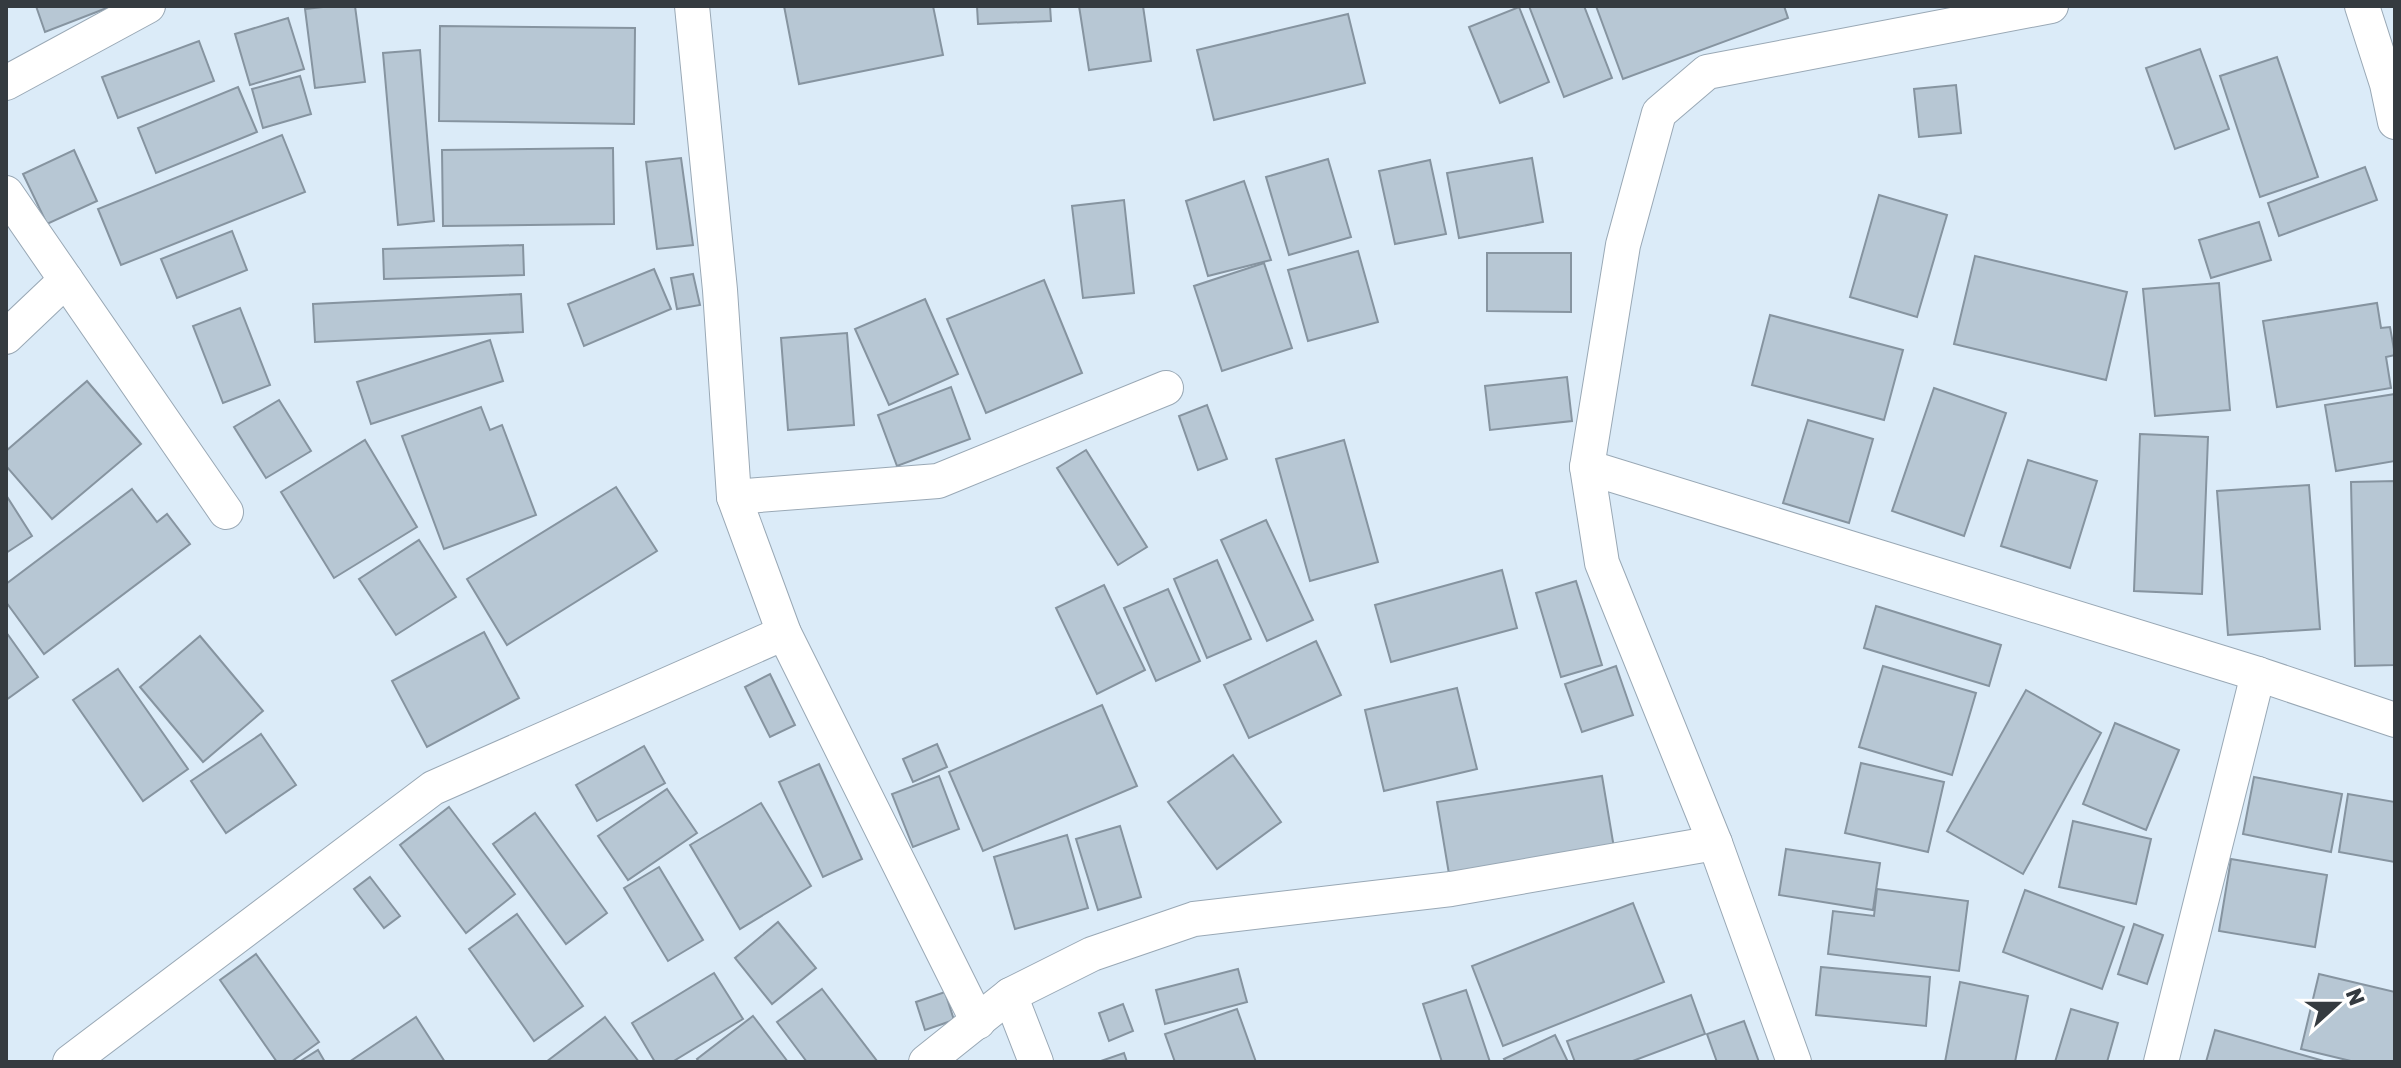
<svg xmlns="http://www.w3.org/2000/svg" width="2401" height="1068" font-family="Rubik,sans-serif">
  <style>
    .building { fill: #b7c7d4; stroke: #8694a0; stroke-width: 2 }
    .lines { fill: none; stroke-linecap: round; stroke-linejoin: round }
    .minor-casing { stroke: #99a8b5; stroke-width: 36 }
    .minor { stroke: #fff; stroke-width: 34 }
  </style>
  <rect width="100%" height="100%" fill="#dbebf8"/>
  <g class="building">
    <path d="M36,6H112L45,32Z"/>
    <path d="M332,6H355L365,82L315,88L305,9Z"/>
    <path d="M784,6H933L943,55L799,84Z"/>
    <path d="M977,6H1050L1051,21L978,24Z"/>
    <path d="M1079,6H1143L1151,61L1089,70Z"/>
    <path d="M1529,6H1584L1612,78L1564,97Z"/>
    <path d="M1596,6H1784L1788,18L1623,79Z"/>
    <path d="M1519,7L1549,82L1500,103L1469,27Z"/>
    <path d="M1348,14L1365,83L1214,120L1197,50Z"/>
    <path d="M288,18L304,69L250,85L235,34Z"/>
    <path d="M440,26L635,28L634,124L439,121Z"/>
    <path d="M199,41L214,81L118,118L102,77Z"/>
    <path d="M2200,49L2229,129L2175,149L2146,68Z"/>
    <path d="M420,50L434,221L398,225L383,53Z"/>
    <path d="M2277,57L2318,177L2260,197L2220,76Z"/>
    <path d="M300,76L311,114L263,128L252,89Z"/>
    <path d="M1956,85L1961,133L1919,137L1914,89Z"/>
    <path d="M238,87L257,132L156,173L138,128Z"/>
    <path d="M282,135L305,192L121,265L98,209Z"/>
    <path d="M613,148L614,224L443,226L442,150Z"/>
    <path d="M74,150L97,201L47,224L23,174Z"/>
    <path d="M681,158L693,245L657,249L646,162Z"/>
    <path d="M1532,158L1543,222L1459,238L1447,173Z"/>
    <path d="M1328,159L1351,237L1289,255L1266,177Z"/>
    <path d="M1430,160L1446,234L1395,244L1379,171Z"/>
    <path d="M2365,167L2377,200L2279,236L2268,203Z"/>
    <path d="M1244,181L1271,260L1208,276L1186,201Z"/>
    <path d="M1879,195L1947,215L1917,317L1850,297Z"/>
    <path d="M1124,200L1134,293L1083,298L1072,206Z"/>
    <path d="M2259,222L2271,260L2211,278L2199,240Z"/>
    <path d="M232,231L247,270L177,298L161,259Z"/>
    <path d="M523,245L524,275L384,279L383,249Z"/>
    <path d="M1358,251L1378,322L1308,341L1288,270Z"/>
    <path d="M1487,253H1571V312L1487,311Z"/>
    <path d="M1975,256L2127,292L2106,380L1954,344Z"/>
    <path d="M1264,263L1292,348L1222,371L1194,286Z"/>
    <path d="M654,269L671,309L584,346L568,304Z"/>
    <path d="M693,274L700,305L677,309L671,278Z"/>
    <path d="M1044,280L1082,373L986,413L947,319Z"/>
    <path d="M2219,283L2230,410L2155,416L2143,289Z"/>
    <path d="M521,294L523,332L315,342L313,304Z"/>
    <path d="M925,299L958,374L889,405L855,329Z"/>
    <path d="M2377,303L2381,328L2390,327L2395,355L2386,357L2391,388L2277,407L2263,321Z"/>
    <path d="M240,308L270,385L223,403L193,326Z"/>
    <path d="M1770,315L1903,350L1884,420L1752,385Z"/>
    <path d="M847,333L854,425L788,430L781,338Z"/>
    <path d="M490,340L503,381L371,424L357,382Z"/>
    <path d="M1567,377L1572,421L1490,430L1485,386Z"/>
    <path d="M87,381L141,444L52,519L6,466V451Z"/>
    <path d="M951,387L970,439L897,466L878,415Z"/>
    <path d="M1934,388L2006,413L1964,536L1892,511Z"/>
    <path d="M2395,394V461L2336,471L2325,405Z"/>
    <path d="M279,400L311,451L266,478L234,427Z"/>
    <path d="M1207,405L1227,459L1198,470L1179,416Z"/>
    <path d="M481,407L490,430L502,425L536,515L444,549L402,436Z"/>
    <path d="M1808,420L1873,439L1849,523L1783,503Z"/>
    <path d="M2140,434L2208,437L2202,594L2134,591Z"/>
    <path d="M365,440L417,527L334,578L281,492Z"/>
    <path d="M1344,440L1378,562L1310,581L1276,459Z"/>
    <path d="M1086,450L1147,547L1118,565L1057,468Z"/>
    <path d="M2028,460L2097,481L2070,568L2001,546Z"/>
    <path d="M2395,481V665L2355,666L2351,482Z"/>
    <path d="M2309,485L2320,629L2228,635L2217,491Z"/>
    <path d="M616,487L657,551L507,645L467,579Z"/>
    <path d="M132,489L157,522L167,514L190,544L44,654L6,602V584Z"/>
    <path d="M6,495L32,536L6,553Z"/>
    <path d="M1266,520L1313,620L1267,641L1221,540Z"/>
    <path d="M419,540L456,597L396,635L359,579Z"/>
    <path d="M1217,560L1251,639L1207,658L1174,579Z"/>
    <path d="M1502,570L1517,628L1391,662L1375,605Z"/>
    <path d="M1576,581L1602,665L1561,677L1536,593Z"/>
    <path d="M1104,585L1145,670L1097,694L1056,608Z"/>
    <path d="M1168,589L1200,661L1156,681L1124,608Z"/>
    <path d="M1876,606L2001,645L1989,686L1864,648Z"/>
    <path d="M6,632L38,677L6,700Z"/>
    <path d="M484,632L519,698L427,747L392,681Z"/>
    <path d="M200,636L263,711L203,762L140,687Z"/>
    <path d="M1316,641L1341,695L1249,738L1224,685Z"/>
    <path d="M1616,666L1633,715L1582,732L1565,684Z"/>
    <path d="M1883,666L1976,693L1952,775L1859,747Z"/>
    <path d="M118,669L188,769L143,801L73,700Z"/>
    <path d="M770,674L795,725L770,737L745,687Z"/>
    <path d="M1457,688L1477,769L1384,791L1365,710Z"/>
    <path d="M2026,690L2101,733L2023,874L1947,831Z"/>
    <path d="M1102,705L1137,786L983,851L949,772Z"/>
    <path d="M2115,723L2179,750L2146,830L2083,804Z"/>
    <path d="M261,734L296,785L226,833L191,781Z"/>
    <path d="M937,744L947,767L913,782L903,759Z"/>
    <path d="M644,746L665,783L597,821L576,785Z"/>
    <path d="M1233,755L1281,822L1217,869L1168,802Z"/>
    <path d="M1861,763L1944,782L1928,852L1845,833Z"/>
    <path d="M819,764L862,859L823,877L779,782Z"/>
    <path d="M939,776L959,829L913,847L892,794Z"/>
    <path d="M1602,776L1614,848L1449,874L1437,802Z"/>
    <path d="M2254,777L2342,794L2331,852L2243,834Z"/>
    <path d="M667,789L697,833L628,880L598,836Z"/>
    <path d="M2348,794L2395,802V862L2339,852Z"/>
    <path d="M761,803L811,886L740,929L690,845Z"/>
    <path d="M449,807L515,894L466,933L400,845Z"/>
    <path d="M535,813L607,913L566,944L493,844Z"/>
    <path d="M2073,821L2151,839L2136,904L2059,887Z"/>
    <path d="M1120,826L1141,897L1098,910L1076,839Z"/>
    <path d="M1067,835L1088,908L1015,929L994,857Z"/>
    <path d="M1786,849L1880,863L1873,910L1779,895Z"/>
    <path d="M2231,859L2327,875L2315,947L2219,931Z"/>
    <path d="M659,867L703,940L668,961L624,888Z"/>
    <path d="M370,877L400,916L384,928L354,889Z"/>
    <path d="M1877,889L1968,901L1959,971L1828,954L1833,911L1874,916Z"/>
    <path d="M2025,890L2124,927L2102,989L2003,952Z"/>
    <path d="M1633,903L1664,982L1503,1046L1472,966Z"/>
    <path d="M517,914L583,1006L534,1041L469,949Z"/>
    <path d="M778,922L816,968L772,1004L735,958Z"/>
    <path d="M2134,924L2163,935L2147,984L2118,974Z"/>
    <path d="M256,954L319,1042L291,1062H277L220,980Z"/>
    <path d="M1821,967L1930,977L1926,1026L1816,1015Z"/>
    <path d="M1238,969L1247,1002L1165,1024L1156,990Z"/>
    <path d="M714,973L743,1019L672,1062H655L632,1023Z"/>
    <path d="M2319,974L2395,992V1062H2355L2301,1049Z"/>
    <path d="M1960,982L2028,996L2015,1062H1945Z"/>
    <path d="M822,989L877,1061L875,1062H807L777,1022Z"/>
    <path d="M1466,990L1490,1062H1442L1423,1004Z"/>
    <path d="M945,992L954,1020L925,1030L916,1002Z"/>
    <path d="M1691,995L1705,1034L1630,1062H1575L1567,1041Z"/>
    <path d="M1123,1004L1133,1031L1109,1041L1099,1013Z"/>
    <path d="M1237,1009L1256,1062H1175L1165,1034Z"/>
    <path d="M2071,1009L2118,1023L2107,1062H2055Z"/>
    <path d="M753,1016L788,1062H699L697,1059Z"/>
    <path d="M416,1017L445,1062H349Z"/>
    <path d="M605,1017L639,1062H546Z"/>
    <path d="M1744,1021L1759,1062H1717L1707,1034Z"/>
    <path d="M2215,1030L2324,1061V1062H2206Z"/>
    <path d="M1555,1035L1568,1062H1506L1504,1059Z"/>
    <path d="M318,1050L325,1062H299Z"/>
    <path d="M1124,1053L1127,1062H1098Z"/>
  </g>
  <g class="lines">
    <defs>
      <g id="minor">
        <path d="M692,6L720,290L734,497L784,633L978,1022"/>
        <path d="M2362,6L2387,84L2395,122"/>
        <path d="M6,83L148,6"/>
        <path d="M6,193L226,512"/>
        <path d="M6,337L66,280"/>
        <path d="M1587,467L2258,674L2395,720"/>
        <path d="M734,497L938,481L1166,388"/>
        <path d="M1010,995L1036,1062"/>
        <path d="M70,1062L433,788L784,633"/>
        <path d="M926,1062L1010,995L1092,954L1194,919L1451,889L1715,843"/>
        <path d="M1794,1062L1715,843L1602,563L1587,467L1623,245L1659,113L1707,72L2051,6"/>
        <path d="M2161,1062L2258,674"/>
      </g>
    </defs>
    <use href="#minor" class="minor-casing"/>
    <use href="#minor" class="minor"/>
  </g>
  <rect width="2401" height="1068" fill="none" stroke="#353b40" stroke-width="16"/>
  <g transform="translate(2337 1004) rotate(69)" stroke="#ffffff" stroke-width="6" paint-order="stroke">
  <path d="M0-6L14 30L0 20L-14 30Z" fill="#353b40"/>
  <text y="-12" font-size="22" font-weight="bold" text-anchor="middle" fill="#353b40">N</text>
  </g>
</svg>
